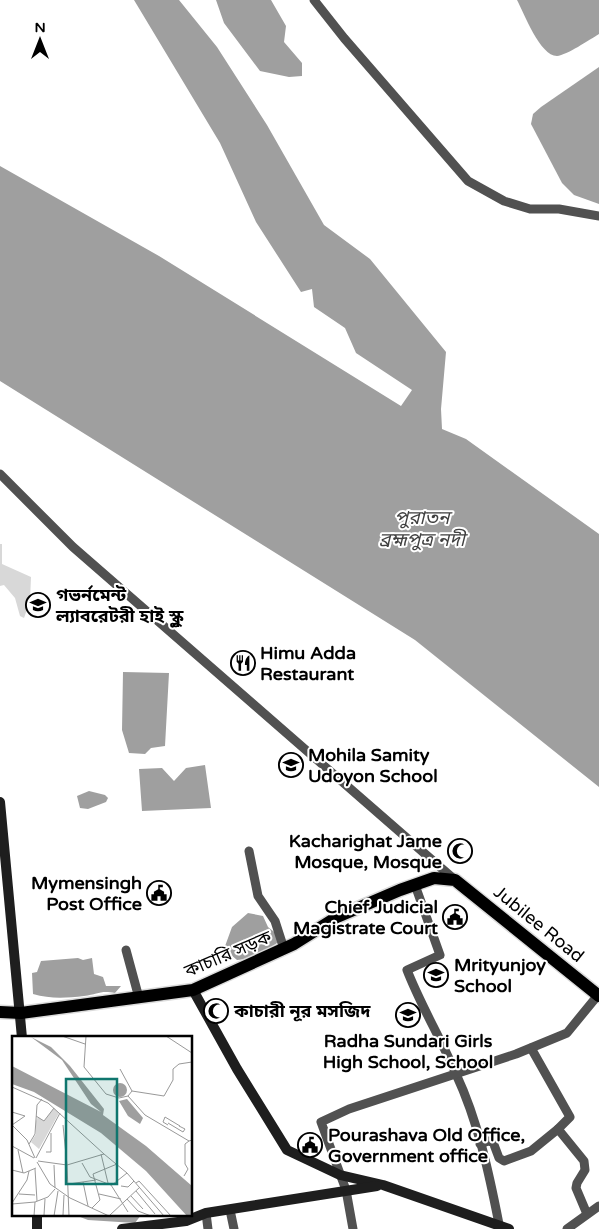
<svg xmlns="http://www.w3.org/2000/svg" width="599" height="1229" font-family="'Varela Round','Noto Sans Bengali',sans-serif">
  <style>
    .park { fill: #d8d8d8 }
    .water { fill: #9f9f9f }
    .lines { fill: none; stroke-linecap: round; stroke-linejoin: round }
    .primary-casing { stroke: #dbdbdb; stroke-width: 15 }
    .street { stroke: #515151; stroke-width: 9 }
    .secondary { stroke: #1e1e1e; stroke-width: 10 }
    .primary { stroke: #000; stroke-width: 12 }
    .labels { text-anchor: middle; stroke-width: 4; stroke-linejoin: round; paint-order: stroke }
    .poi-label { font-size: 18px; font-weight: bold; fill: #000; stroke: #fff; text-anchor: start }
    .street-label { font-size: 18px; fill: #000; stroke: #fff }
    .water-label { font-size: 19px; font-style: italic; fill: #404040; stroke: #fff }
    .inset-road { fill: none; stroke: #999; stroke-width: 1 }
    .view { fill: #0f766e; fill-opacity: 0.15; stroke: #0f766e; stroke-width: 2.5 }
    .inset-edge { fill: none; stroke: #000; stroke-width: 2.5 }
  </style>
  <rect width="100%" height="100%" fill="#fff"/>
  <path class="park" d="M0,544H2V564L31,577L30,601L24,618L20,616L15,598L4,585L0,586Z"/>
  <g class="water">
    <path d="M134,0H179L217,47L267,125L324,225L370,259L446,352L441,409L442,429L466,439L599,534V787L415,640L0,381V166L159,256L401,406L412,390L356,353L345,328L314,307L312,289L301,292L256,222L220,143Z"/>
    <path d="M216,0H271L286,26L284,42L302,63V76L289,77L260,71L224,23Z"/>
    <path d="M517,0H599V34C589,40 567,55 557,56C540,56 524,13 517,0Z"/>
    <path d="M599,67V204L574,195L562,183L531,124L533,114L541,107Z"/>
    <path d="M123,672L169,673L165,746L151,748L145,754L129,753L122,730Z"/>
    <path d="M205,765L211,808L142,811L139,769L162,768L174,781L186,768Z"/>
    <path d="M89,791L105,795L108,798L106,802L88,809L80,808L77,796Z"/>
    <path d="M248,913L263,916L268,927L278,935L280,941C267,950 253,959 237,960L224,949L232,927Z"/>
    <path d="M78,958L83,960L92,958L94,974L103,977L106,986H121L115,993C101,990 98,994 84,996C66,998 50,999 33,994L32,973L37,972L41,961Z"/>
    <path d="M75,1215H141L135,1223L88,1220Z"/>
  </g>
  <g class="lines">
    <defs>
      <path id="primary" d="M0,1012L21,1013L193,990L294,944L337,917L400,890L434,878L455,880L599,996"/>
    </defs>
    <use href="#primary" class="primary-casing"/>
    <g class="street">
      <path d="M314,0L344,38L468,181L504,201L530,209H559L599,216"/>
      <path d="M0,474L73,547L455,880"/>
      <path d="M249,851L258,896L275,921L284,949"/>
      <path d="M415,885L440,955L407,970C421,1006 441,1039 456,1074C478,1121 489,1173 499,1224"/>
      <path d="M126,950L139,998"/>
      <path d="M531,1048L570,1117L558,1129"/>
      <path d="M480,1144L488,1141L493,1142L499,1158L504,1161L531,1151L558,1129L584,1161L585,1170L577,1183L576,1188L587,1214"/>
      <path d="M230,1210L234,1229"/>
      <path d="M206,1213L208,1229"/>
      <path d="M353,1229L346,1190L321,1122L349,1109L516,1054L567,1033L598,995"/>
      <path d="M567,1229L599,1206"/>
    </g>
    <g class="secondary">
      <path d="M0,802L22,1038"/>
      <path d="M193,990L237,1069L287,1150L340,1175L383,1185L509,1229"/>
      <path d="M37,1215V1229"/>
      <path d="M122,1229L186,1221L206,1213L377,1186"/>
    </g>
    <use href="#primary" class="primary"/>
  </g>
  <defs>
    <symbol id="school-ring" viewBox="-11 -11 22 22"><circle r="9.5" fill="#fff" stroke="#000" stroke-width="1.5"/><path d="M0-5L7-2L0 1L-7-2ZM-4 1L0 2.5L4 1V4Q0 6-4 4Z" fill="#000"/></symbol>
    <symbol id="restaurant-ring" viewBox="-11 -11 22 22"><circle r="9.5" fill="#fff" stroke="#000" stroke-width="1.5"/><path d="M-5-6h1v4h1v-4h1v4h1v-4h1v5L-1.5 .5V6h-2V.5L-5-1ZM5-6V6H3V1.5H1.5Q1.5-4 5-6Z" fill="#000"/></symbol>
    <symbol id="mosque-ring" viewBox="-11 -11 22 22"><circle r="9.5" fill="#fff" stroke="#000" stroke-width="1.5"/><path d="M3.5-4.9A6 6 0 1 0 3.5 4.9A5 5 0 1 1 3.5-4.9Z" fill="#000"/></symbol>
    <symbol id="civic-ring" viewBox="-11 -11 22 22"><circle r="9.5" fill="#fff" stroke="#000" stroke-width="1.5"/><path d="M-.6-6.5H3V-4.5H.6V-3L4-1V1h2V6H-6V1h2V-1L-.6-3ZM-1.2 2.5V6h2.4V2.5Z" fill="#000"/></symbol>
  </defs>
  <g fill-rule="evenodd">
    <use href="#school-ring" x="24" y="591" width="28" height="28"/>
    <use href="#restaurant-ring" x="229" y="649" width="28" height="28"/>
    <use href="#school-ring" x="277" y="751" width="28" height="28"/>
    <use href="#mosque-ring" x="446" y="837" width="28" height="28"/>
    <use href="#civic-ring" x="145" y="879" width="28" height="28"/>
    <use href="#civic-ring" x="441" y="903" width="28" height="28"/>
    <use href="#school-ring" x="422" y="961" width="28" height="28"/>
    <use href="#mosque-ring" x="202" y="997" width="28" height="28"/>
    <use href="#school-ring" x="394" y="1001" width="28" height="28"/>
    <use href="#civic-ring" x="296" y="1131" width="28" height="28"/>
  </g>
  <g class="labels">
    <g class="poi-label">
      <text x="56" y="601">গভর্নমেন্ট<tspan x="56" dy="21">ল্যাবরেটরী হাই স্কুল</tspan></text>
      <text x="260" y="659">Himu Adda<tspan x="260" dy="21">Restaurant</tspan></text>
      <text x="308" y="761">Mohila Samity<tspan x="308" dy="21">Udoyon School</tspan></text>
      <text x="442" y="847" text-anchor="end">Kacharighat Jame<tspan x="442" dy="21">Mosque, Mosque</tspan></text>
      <text x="142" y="889" text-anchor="end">Mymensingh<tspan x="142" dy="21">Post Office</tspan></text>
      <text x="438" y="913" text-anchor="end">Chief Judicial<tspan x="438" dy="21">Magistrate Court</tspan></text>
      <text x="454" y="971">Mrityunjoy<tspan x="454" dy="21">School</tspan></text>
      <text x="234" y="1017">কাচারী নূর মসজিদ</text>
      <text x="408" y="1047" text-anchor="middle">Radha Sundari Girls<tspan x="408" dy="21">High School, School</tspan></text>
      <text x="328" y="1141">Pourashava Old Office,<tspan x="328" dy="21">Government office</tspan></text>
    </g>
    <g class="street-label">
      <text transform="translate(539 924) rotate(39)" y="6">Jubilee Road</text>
      <text transform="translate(228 954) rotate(-23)" y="6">কাচারি সড়ক</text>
    </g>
    <g class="water-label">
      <text x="422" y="524">পুরাতন<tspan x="422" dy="22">ব্রহ্মপুত্র নদী</tspan></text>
    </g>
  </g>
  <g transform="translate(12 1036)">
    <rect width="180" height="180" fill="#fff"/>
    <path d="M42,72L47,77L27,113L19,106L24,98V85L26,81L32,85Z" fill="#d8d8d8"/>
    <path d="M19,1L39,11L58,30L92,73L91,79L134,110L180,150V180H175L134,135L89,97L22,56L0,48V30L89,76L79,68L50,24ZM101 54a7 7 0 1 1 14 0a7 7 0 1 1-14 0ZM115,63L131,82L128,88L116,80L107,65Z" fill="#9f9f9f"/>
    <path class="inset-road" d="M50,0L73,8M74,0L72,31L94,58L107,62L116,60L133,79L177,105L180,104M154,0L180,17M180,0V18M108,33L120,55M180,49V67M0,51L36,67L92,118M116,60L120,55L152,60L161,44V33L167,28L180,26M0,76L13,80L0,89M24,80L32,85L42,72M156,87L171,96L173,93L167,90M0,89L15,104L23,122M51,89L55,129M156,89L151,86L153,81L168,90M17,108L23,98L25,69L30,63M0,110L22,122M6,114L11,137M34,116H39V97M89,118L96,147M24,122L48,77M26,125L55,129L92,118L115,137L152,180M25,126L38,148L58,162M70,127L78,141L99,149L116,176M42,129L43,152M55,129L57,180M23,133L25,165M0,134L12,137L24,132M172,140L176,133L173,128V108L177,105M71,146L76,170M124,147L127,145L159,180M57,148L84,144M100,149L115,137M109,150L116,151L122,145M124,155L143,178M7,158L23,159M87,158L109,163M119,160L131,173M58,162L97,180M115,163L126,175L139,180M0,167L15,144L17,135M0,168L23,166M80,172L88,164L81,138L105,128M32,179L33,163M51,179L52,159M98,179L128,151M22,180L23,166L36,161L43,153M42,180L46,155"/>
    <path class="view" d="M54,43H105V148H54Z"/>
    <rect width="180" height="180" class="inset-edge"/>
  </g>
  <g transform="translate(40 40)" stroke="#ffffff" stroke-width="4" paint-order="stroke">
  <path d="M0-4L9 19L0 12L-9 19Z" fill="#000000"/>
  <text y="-8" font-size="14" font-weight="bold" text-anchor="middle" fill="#000000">N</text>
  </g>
</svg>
